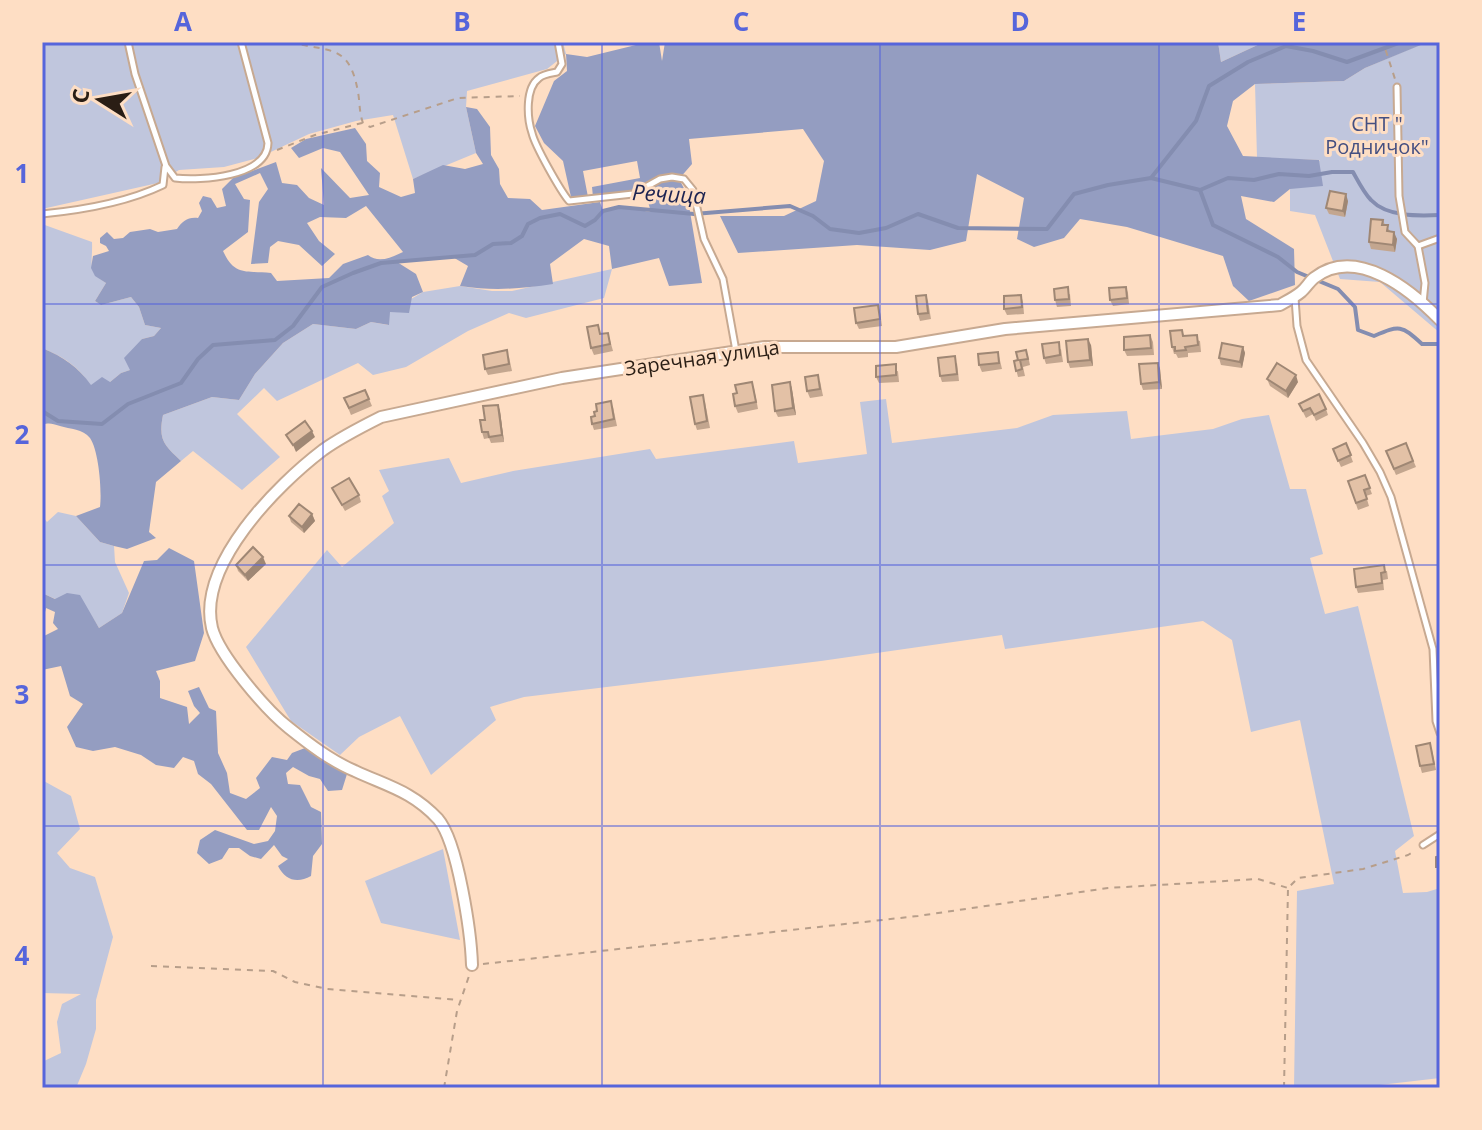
<svg xmlns="http://www.w3.org/2000/svg" width="1482" height="1130" font-family="'Open Sans',sans-serif">
  <style>
    .green { fill: #c0c6dd }
    .forest { fill: #949dc1; fill-rule: evenodd }
    .lines { fill: none; stroke-linecap: round; stroke-linejoin: round }
    .stream { stroke: #848db0; stroke-width: 4 }
    .service-casing { stroke: #c7a991; stroke-width: 9 }
    .minor-casing { stroke: #c7a991; stroke-width: 14 }
    .path { stroke: #b79e8a; stroke-width: 2; stroke-dasharray: 6 6; stroke-linecap: butt }
    .service { stroke: #fff; stroke-width: 5 }
    .minor { stroke: #fff; stroke-width: 10 }
    .wall { fill: #c3a68f }
    .shaded-wall { fill: #9f8774 }
    .building { fill: #e3c1a6; stroke: #9f8774; stroke-width: 2 }
    .grid { fill: none; stroke: #5665db; stroke-width: 2; stroke-opacity: 0.55 }
    .labels { text-anchor: middle; stroke-width: 6; stroke-linejoin: round; paint-order: stroke }
    .park-label { font-size: 20px; fill: #444f81; stroke: #fedec4 }
    .street-label { font-size: 20px; fill: #2a1e15; stroke: #fedec4 }
    .water-label { font-size: 22px; font-style: italic; fill: #1d2452; stroke: #fedec4 }
    .neatline { fill: none; stroke: #5665db; stroke-width: 3 }
    .grid-label { font-size: 26px; text-anchor: middle; font-weight: bold; fill: #5665db }
  </style>
  <rect width="100%" height="100%" fill="#fedec4"/>
  <g class="green">
    <path d="M42,42H563L566,54L547,69L467,91L466,107L476,153L413,179L393,115L356,121L309,134L258,158L224,167L179,170L158,183L42,209Z"/>
    <path d="M1218,42H1264L1221,62Z"/>
    <path d="M1440,42V333L1380,282L1340,279L1315,215L1290,211V189L1320,160L1257,158L1255,84L1344,81L1365,68L1424,43Z"/>
    <path d="M42,224L92,242C93,264 86,270 106,283L95,301L101,305L131,297L139,307L145,325L161,328L154,336L142,339L130,370L121,373L110,382L91,386C78,366 64,357 42,348V300L44,299L42,286Z"/>
    <path d="M612,269L604,298L526,318L509,313L468,331L406,367L373,375L358,363L277,401L264,388L237,414L280,457L242,490L193,451L181,461C164,445 158,440 163,415L212,397L239,400L255,374L283,343L313,324L356,329L371,322L388,325L389,312L423,292L460,286L492,291H512Z"/>
    <path d="M886,399L892,443L1017,428L1053,415L1127,411L1131,439L1213,429L1242,419L1269,415L1290,489H1306L1323,554L1310,558L1325,614L1358,606L1414,836L1395,851L1403,893L1427,892L1440,888V1078L1354,1088H1294L1297,891L1334,884L1300,720L1251,732L1232,640L1203,621L1005,649L1002,635L821,661L524,697L490,707L496,720L431,775L400,716L359,737L340,755L291,721L246,647L327,550L342,567L394,523L382,496L389,491L379,470L449,458L461,483L513,471L650,449L656,459L794,441L798,463L867,454L860,402Z"/>
    <path d="M58,512L76,516L100,542L114,546L115,562L129,593L122,613L99,628L91,615L42,593V516L47,522Z"/>
    <path d="M42,780L71,796L80,829L57,853L70,868L95,877L113,937L96,1000V1029L86,1064L76,1088H42V1062L61,1053L57,1022L62,1004L81,994L42,993Z"/>
    <path d="M443,849L460,940L381,923L365,881Z"/>
  </g>
  <g class="forest">
    <path d="M641,42H659L662,61L665,42H1218L1221,62L1264,42H1428L1365,68L1344,81L1255,84L1233,101L1227,126L1243,156L1319,160L1323,186L1290,189L1274,202L1241,196L1246,219L1294,249L1295,285L1249,301L1233,286L1223,256L1127,227L1080,219L1064,238L1034,247L1017,239L1024,198L977,174L966,241L930,250L857,245L738,253L720,216H784L816,201L824,161L803,129L689,139L692,164L679,179L687,194L702,283L669,286L659,258L612,269L609,246L584,239L550,264L553,284C520,289 493,291 460,286L468,266L451,256L397,262L416,274L423,292L412,297L409,313L390,312L389,325L371,322L356,329L313,324L283,343L255,374L239,400L212,397L163,415C158,440 164,445 181,461L156,482L149,532L156,538L127,549L114,546L100,542L76,516L100,507C102,492 99,451 90,438C83,429 70,429 60,426C52,424 50,422 42,425V348C64,357 78,367 91,385L102,377L110,382L121,373L130,370L124,358L142,339L154,336L161,328L145,325L139,307L131,297L101,305L95,301L106,283L95,276L91,268L93,256L109,251L106,246L100,243V238L107,232L114,239L123,238L130,232L150,229L158,232L177,229C183,221 187,217 198,218L202,211L199,203L203,196L211,198L217,208L226,206L222,189L233,178L276,162L282,183L297,185L309,198L324,205L321,168L350,198L369,195L340,152L323,148L299,158L291,148L306,139L355,128L366,144L367,161L380,173L379,187L401,197L415,193L413,179L443,165L465,169L483,164L476,153L466,107L477,109L490,127L491,155L499,169L500,184L508,198L530,199L542,210L600,202L603,211L619,207L651,212L646,195L650,184L639,192L593,197L592,187L640,178L637,161L583,171L588,197H571L563,161L544,143L535,126L554,81L567,71L566,54L587,57L640,44ZM260,173L268,189L259,202L251,264L268,263L270,247L278,241L299,245L322,266L335,254L319,241L307,223L320,217L346,218L366,206L403,252C392,257 379,264 368,255L343,264L329,278L277,281L271,273C246,270 235,277 223,251L248,232L250,200L244,199L235,184Z"/>
    <path d="M169,548L194,561L204,633L195,661L156,671L160,681V698L187,707L189,724L200,713L194,706L188,691L199,687L209,708L216,711L218,753L227,773L230,793L246,799L260,788L256,778L272,757L287,760L292,753L305,748L347,774L342,790L328,791L320,779L309,776L293,767L286,773L288,784L300,785L311,807L321,812L322,844L313,856L311,876C297,884 285,880 278,866L288,859L282,856L274,845L261,859L250,856L239,848H229L222,859L209,864L197,853L200,840L215,830L254,844L268,841L275,831L277,816L271,807L259,830H247L211,784L198,774L194,761L183,757L174,768L156,765L141,755L115,747L93,751L76,747L67,727L83,704L70,696L61,666L42,670V637L58,629L53,623L55,612L46,608L42,624V593L55,599L67,593L80,595L99,628L122,613L144,561L157,560Z"/>
  </g>
  <g class="lines">
    <g class="stream">
      <path d="M1151,178L1196,121L1209,86L1248,62L1286,46L1313,51L1347,62L1401,42"/>
      <path d="M1200,190L1213,225L1278,257L1297,272L1338,289L1355,307L1358,330L1374,336C1400,325 1401,325 1422,344H1440"/>
      <path d="M42,411L58,421L102,424L128,404L181,383L198,359L213,345L275,340L293,326L322,287L353,273L381,263L475,255L493,244L511,243L522,236L528,224L540,218L560,214L585,226L595,220L603,211L619,207L694,214L790,206L813,216L830,229L859,233L886,228L918,214L958,228L1047,229L1074,194L1108,185L1151,178L1200,190L1228,178L1254,180L1279,174L1309,176L1332,172H1353C1358,181 1364,193 1371,200C1387,217 1418,216 1440,215"/>
    </g>
    <defs>
      <g id="service">
        <path d="M128,42L135,74L166,166L175,178C201,181 267,177 268,143L241,42"/>
        <path d="M558,42L562,64L557,72C552,73 543,74 539,78C525,88 527,118 532,133C535,146 560,190 569,201L633,194L660,179L672,177L684,179L693,190L704,239L723,279L736,351"/>
        <path d="M1397,87L1399,196L1405,232L1418,246L1440,238"/>
        <path d="M42,214C83,210 126,203 163,185L165,167"/>
        <path d="M1418,246L1425,283L1423,303"/>
        <path d="M1295,298L1297,326L1306,360L1363,443L1380,472L1391,497L1433,649L1436,721L1440,733"/>
        <path d="M1423,845L1440,834"/>
      </g>
      <path id="minor" d="M472,965C471,934 458,842 438,819C412,791 387,786 355,771C331,761 309,744 289,728C266,710 219,655 212,628C197,565 277,485 323,450C341,437 361,427 381,417L562,378L765,347H896L1005,329L1280,305C1287,301 1295,297 1301,292C1306,288 1309,282 1314,278C1356,245 1411,290 1440,320"/>
    </defs>
    <use href="#service" class="service-casing"/>
    <use href="#minor" class="minor-casing"/>
    <g class="path">
      <path d="M290,42C329,53 349,42 358,92C360,103 359,112 363,123L370,127L458,98L520,96"/>
      <path d="M1378,42L1384,45L1395,79"/>
      <path d="M277,150L315,135L362,123"/>
      <path d="M483,964L918,916L1108,888L1258,879L1288,888"/>
      <path d="M151,966L273,971L295,982L327,989L458,1000"/>
      <path d="M444,1088L457,1011L469,976"/>
      <path d="M1284,1088L1288,888L1298,878L1363,869L1408,855L1415,851"/>
    </g>
    <use href="#service" class="service"/>
    <use href="#minor" class="minor"/>
  </g>
  <g class="wall">
    <path d="M1348,201L1345,217L1329,214L1326,208Z"/>
    <path d="M1383,220L1385,225L1397,239L1395,252L1371,249L1369,242Z"/>
    <path d="M1126,287L1128,293L1129,304L1113,306L1110,300Z"/>
    <path d="M1070,294L1071,306L1057,307L1055,300Z"/>
    <path d="M926,295L928,301L931,319L920,321L918,314Z"/>
    <path d="M1021,295L1023,302L1024,314L1007,315L1004,309Z"/>
    <path d="M878,305L880,312L882,326L859,329L856,323Z"/>
    <path d="M1182,330L1184,336L1200,341L1201,352L1188,353V357L1178,358L1176,354H1174L1172,347Z"/>
    <path d="M608,333L613,351L594,355L591,348L601,334Z"/>
    <path d="M1150,335L1153,342L1154,355L1127,356L1124,350Z"/>
    <path d="M1091,345L1093,366L1070,368L1068,362Z"/>
    <path d="M1243,347L1245,353L1242,368L1221,365L1219,358Z"/>
    <path d="M1061,349L1063,362L1046,364L1044,358Z"/>
    <path d="M998,352L1002,369L982,372L979,365Z"/>
    <path d="M1028,356L1030,365L1023,367L1025,376L1018,377L1014,361Z"/>
    <path d="M509,357L512,371L488,375L485,369Z"/>
    <path d="M957,363L959,381L942,382L940,376Z"/>
    <path d="M1158,363L1160,369L1162,389L1143,390L1141,384Z"/>
    <path d="M898,371L899,382L879,383L876,377Z"/>
    <path d="M1267,379L1298,382L1288,398L1270,386Z"/>
    <path d="M820,381L823,396L810,398L807,391Z"/>
    <path d="M790,382L792,389L796,415L778,417L775,411Z"/>
    <path d="M754,388L758,409L738,413L735,406L737,393Z"/>
    <path d="M344,398L369,399L372,406L351,415Z"/>
    <path d="M705,402L710,428L697,430L695,424Z"/>
    <path d="M1299,404L1326,409L1328,415L1316,421L1313,414L1306,418Z"/>
    <path d="M498,405L500,411L504,442L491,443L489,438L484,439L482,432L485,420Z"/>
    <path d="M613,407L617,426L594,430L592,424L595,416Z"/>
    <path d="M1346,443L1353,462L1341,467L1333,449Z"/>
    <path d="M1406,443L1416,467L1396,475L1386,451Z"/>
    <path d="M1365,475L1372,494L1366,496L1369,506L1358,510L1348,481Z"/>
    <path d="M332,488L359,495L361,502L345,511Z"/>
    <path d="M312,514L315,521L304,533L291,522L289,516Z"/>
    <path d="M266,564L248,581L238,571L236,565Z"/>
    <path d="M1354,569L1387,571L1388,579L1383,580L1384,590L1358,593L1356,587Z"/>
    <path d="M1432,750L1436,770L1422,773L1420,766Z"/>
  </g>
  <g class="shaded-wall">
    <path d="M1346,194L1348,201L1345,217L1343,211Z"/>
    <path d="M1394,232L1397,239L1395,252L1393,245Z"/>
    <path d="M1088,339L1091,345L1093,366L1090,360Z"/>
    <path d="M1243,347L1245,353L1242,368L1240,362Z"/>
    <path d="M1158,363L1160,369L1162,389L1159,382Z"/>
    <path d="M1296,375L1298,382L1288,398L1286,391Z"/>
    <path d="M790,382L792,389L796,415L793,408Z"/>
    <path d="M498,405L500,411L504,442L502,435Z"/>
    <path d="M312,431L315,437L296,452L293,445Z"/>
    <path d="M312,514L315,521L304,533L302,527Z"/>
    <path d="M263,557L266,564L248,581L245,575Z"/>
  </g>
  <g class="building">
    <path d="M1330,191L1346,194L1343,211L1326,208Z"/>
    <path d="M1371,219L1383,220L1382,225H1388L1387,231L1394,232L1393,245L1369,242Z"/>
    <path d="M1068,287L1069,299L1055,300L1054,289Z"/>
    <path d="M1126,287L1127,298L1110,300L1109,288Z"/>
    <path d="M926,295L928,313L918,314L916,296Z"/>
    <path d="M1021,295L1022,307L1004,309V296Z"/>
    <path d="M878,305L880,319L856,323L854,308Z"/>
    <path d="M598,325L600,334L608,333L610,344L591,348L587,327Z"/>
    <path d="M1182,330L1183,336L1197,335L1198,345L1185,347L1186,350L1175,351V347H1172L1170,331Z"/>
    <path d="M1150,335L1151,348L1124,350V337Z"/>
    <path d="M1088,339L1090,360L1068,362L1066,341Z"/>
    <path d="M1059,342L1060,355L1044,358L1042,344Z"/>
    <path d="M1222,343L1243,347L1240,362L1219,358Z"/>
    <path d="M507,350L509,364L485,369L483,355Z"/>
    <path d="M1026,350L1028,359L1020,360L1022,369L1016,371L1014,361L1018,360L1016,352Z"/>
    <path d="M998,352L999,363L979,365L978,354Z"/>
    <path d="M955,356L957,374L940,376L938,358Z"/>
    <path d="M1158,363L1159,382L1141,384L1139,364Z"/>
    <path d="M1277,363L1296,375L1286,391L1267,379Z"/>
    <path d="M896,364V375L876,377V366Z"/>
    <path d="M818,375L820,389L807,391L805,377Z"/>
    <path d="M752,382L756,402L735,406L733,394L737,393L735,385Z"/>
    <path d="M790,382L793,408L775,411L772,385Z"/>
    <path d="M365,390L369,399L349,408L344,398Z"/>
    <path d="M1319,394L1326,409L1314,415L1310,408L1303,411L1299,404Z"/>
    <path d="M703,395L707,421L695,424L690,397Z"/>
    <path d="M611,401L614,419L592,424L591,417L595,416L594,412L597,411L596,404Z"/>
    <path d="M498,405L502,435L489,437L488,432H482L480,420H485L483,406Z"/>
    <path d="M305,421L312,431L293,445L286,435Z"/>
    <path d="M1346,443L1351,455L1338,461L1333,449Z"/>
    <path d="M1406,443L1413,461L1394,469L1386,451Z"/>
    <path d="M1365,475L1370,488L1364,490L1367,499L1356,503L1348,481Z"/>
    <path d="M349,478L359,495L342,505L332,488Z"/>
    <path d="M299,504L312,514L302,527L289,516Z"/>
    <path d="M253,547L263,557L245,575L236,565Z"/>
    <path d="M1384,565L1385,572L1381,573L1382,583L1356,587L1354,569Z"/>
    <path d="M1430,743L1434,764L1420,766L1416,746Z"/>
    <path d="M1440,856V867H1436V857Z"/>
  </g>
  <path class="grid" d="M323,42V1088M602,42V1088M880,42V1088M1159,42V1088M42,304H1440M42,565H1440M42,826H1440"/>
  <g class="labels">
    <g class="park-label">
      <text x="1377" y="131">СНТ "<tspan x="1377" dy="23">Родничок"</tspan></text>
    </g>
    <g class="street-label">
      <text transform="translate(702 358) rotate(-8)" y="7">Заречная улица</text>
    </g>
    <g class="water-label">
      <text transform="translate(669 194) rotate(3)" y="8">Речица</text>
    </g>
  </g>
  <rect width="1482" height="1130" fill="none" stroke="#fedec4" stroke-width="88"/>
  <g transform="translate(100 100) rotate(281)" stroke="#fedec4" stroke-width="6" paint-order="stroke">
  <path d="M0-6L14 30L0 20L-14 30Z" fill="#2a1e15"/>
  <text y="-12" font-size="22" font-weight="bold" text-anchor="middle" fill="#2a1e15">С</text>
  </g>
  <rect x="44" y="44" width="1394" height="1042" class="neatline"/>
  <g class="grid-label">
    <text x="183" y="31">A</text>
    <text x="462" y="31">B</text>
    <text x="741" y="31">C</text>
    <text x="1020" y="31">D</text>
    <text x="1299" y="31">E</text>
    <text x="22" y="183">1</text>
    <text x="22" y="444">2</text>
    <text x="22" y="704">3</text>
    <text x="22" y="965">4</text>
  </g>
</svg>
